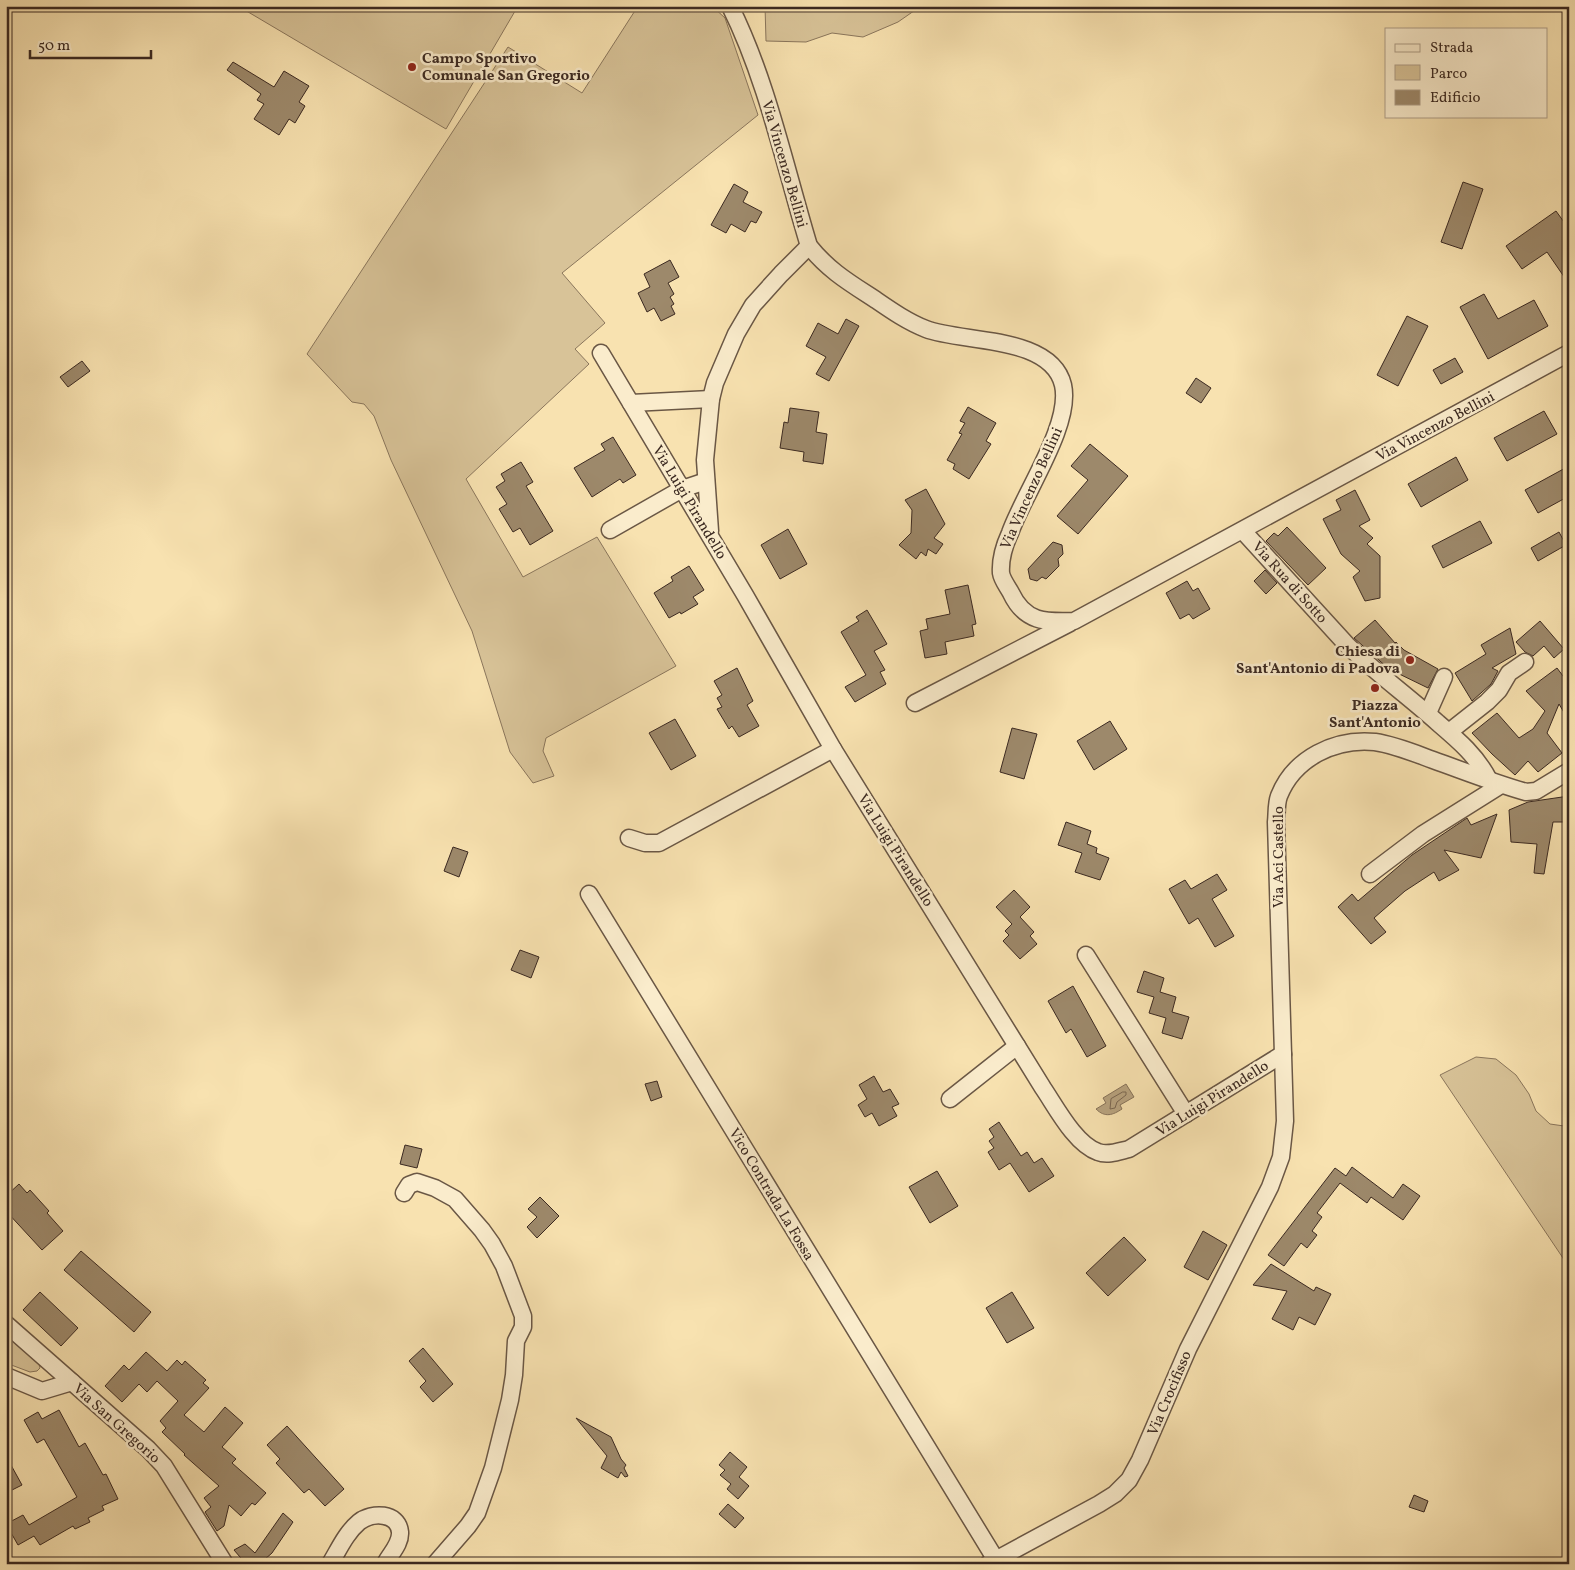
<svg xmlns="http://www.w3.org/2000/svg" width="1575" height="1570" font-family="Vollkorn,serif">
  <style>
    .green { fill: #d8c398; stroke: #8a765c }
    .water { fill: #b8a37f; stroke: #867259 }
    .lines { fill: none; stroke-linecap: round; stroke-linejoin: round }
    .shore { stroke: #7a6650; stroke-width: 1 }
    .building { fill: #9d896b; stroke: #3b2921 }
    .minor-casing { stroke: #6a5745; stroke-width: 19 }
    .minor { stroke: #faeccc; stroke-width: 16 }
    .poi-dot { fill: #8f2418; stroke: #faeccc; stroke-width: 2 }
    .labels { text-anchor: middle; stroke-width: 5; stroke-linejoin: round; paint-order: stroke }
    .poi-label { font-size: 15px; font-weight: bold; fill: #3b2921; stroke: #faeccc; text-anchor: start }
    .street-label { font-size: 15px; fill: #3b2921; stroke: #faeccc }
  </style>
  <rect width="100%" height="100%" fill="#f8e2b0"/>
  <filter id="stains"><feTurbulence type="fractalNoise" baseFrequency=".004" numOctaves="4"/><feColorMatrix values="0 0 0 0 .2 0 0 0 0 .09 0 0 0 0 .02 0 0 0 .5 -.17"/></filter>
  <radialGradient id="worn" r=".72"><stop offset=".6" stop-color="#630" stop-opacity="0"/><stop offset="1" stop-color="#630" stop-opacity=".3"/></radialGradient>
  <g class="green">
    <path d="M238,6H518L446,129Z"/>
    <path d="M638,6H712L725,18L758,115L562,273L605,323L575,349L589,364L466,479L523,577L597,537L676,666L546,738L543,751L554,776L533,783L510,752L472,631L391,460L374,416L364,404L352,402L307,354L508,47L582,93Z"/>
    <path d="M765,6H921L898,22L863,37L832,33L806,42L766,41Z"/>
    <path d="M1476,1057L1496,1059L1516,1075L1529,1094L1536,1111L1550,1124L1564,1126L1569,1138V1267L1440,1075Z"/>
    <path d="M6,1336L39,1364L40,1368L37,1371L30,1372L6,1363Z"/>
  </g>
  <path class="water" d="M1126,1084L1134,1097L1120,1105L1122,1109C1113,1115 1105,1118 1096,1109L1106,1103L1103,1098Z"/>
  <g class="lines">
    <path class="shore" d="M1123,1092H1126V1095L1117,1102L1115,1108L1110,1109L1111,1099Z"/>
  </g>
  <g class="building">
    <path d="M233,62L274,87L284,71L309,86L299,102L305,106L295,123L289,119L279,135L254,119L264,104L257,100L261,94L227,70Z"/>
    <path d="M1463,182L1483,189L1462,249L1441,242Z"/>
    <path d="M734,184L748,192L743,202L762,212L756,223L751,221L745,232L731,224L726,233L711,225Z"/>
    <path d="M1556,211L1569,229V284L1547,252L1522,269L1506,246Z"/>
    <path d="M670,260L679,277L668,283L674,294L670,297L674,304L671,306L675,314L661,321L654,308L647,312L638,293L650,287L644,274Z"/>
    <path d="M1484,294L1498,319L1534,300L1548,326L1488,359L1460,307Z"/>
    <path d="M1407,316L1428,326L1398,386L1377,375Z"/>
    <path d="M846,319L859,326L829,381L816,374L826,357L806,346L818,323L838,334Z"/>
    <path d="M1455,358L1463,372L1441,384L1433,370Z"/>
    <path d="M82,361L90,371L68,387L60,377Z"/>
    <path d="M1196,378L1211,388L1201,403L1186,393Z"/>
    <path d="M968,407L996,423L986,441L991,444L969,479L953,469L955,464L947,460L962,434L959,433L965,423L960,421Z"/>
    <path d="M790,408L819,412L816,432L827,434L823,464L803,461L804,452L780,448L784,422L788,423Z"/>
    <path d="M1544,411L1557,434L1507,461L1494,438Z"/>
    <path d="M613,437L636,475L623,483L620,479L592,497L574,468L605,450L601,444Z"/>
    <path d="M1090,444L1128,476L1078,534L1057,516L1088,480L1071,466Z"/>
    <path d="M1456,457L1468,480L1421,507L1408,484Z"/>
    <path d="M521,462L533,482L526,486L553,531L530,545L520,528L513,532L499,509L507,504L496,487L505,481L501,474Z"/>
    <path d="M1569,466V496L1538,513L1525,490Z"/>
    <path d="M926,489L945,524L934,538L943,544L936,554L928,549L926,556L921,552L916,559L899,545L911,533L912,510L905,500Z"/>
    <path d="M1355,490L1370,520L1359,526L1373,538L1367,544L1380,556V598L1365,601L1353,577L1360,571L1341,554L1323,519L1341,510L1336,500Z"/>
    <path d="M1480,521L1492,543L1443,568L1432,546Z"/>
    <path d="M1287,527L1326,568L1308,585L1266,541L1274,533L1278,536Z"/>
    <path d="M788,529L807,564L780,579L761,545Z"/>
    <path d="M1559,532L1566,545L1538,561L1531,548Z"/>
    <path d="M1053,542L1062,545L1063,554L1058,559L1059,566L1046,579L1042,577L1037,581L1030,579L1028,569Z"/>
    <path d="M689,566L704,590L693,597L698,604L681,614L680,612L669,618L654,593L673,581L671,577Z"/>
    <path d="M1265,570L1277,583L1266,594L1254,581Z"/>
    <path d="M1187,581L1193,591L1198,588L1210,609L1193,619L1189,614L1180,619L1166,593Z"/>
    <path d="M968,585L976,624L972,625L974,636L945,642L947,654L925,658L920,631L928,629L926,619L950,614L945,590Z"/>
    <path d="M867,610L887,644L874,651L885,670L880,672L886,684L855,702L845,687L866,675L841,632L859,621L856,617Z"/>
    <path d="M1375,620L1395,643L1396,642L1404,650L1438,669L1428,688L1389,669L1354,638Z"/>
    <path d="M1540,621L1564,649L1554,658L1544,646L1533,656L1525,652L1516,642Z"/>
    <path d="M1510,628L1516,654L1492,668L1498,671L1491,684L1472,701L1455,673L1486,654L1481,645Z"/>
    <path d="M737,668L753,701L747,705L759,726L739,737L732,726L729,729L717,709L722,707L717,698L722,695L714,681Z"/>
    <path d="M1557,668L1569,684V721L1559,704L1547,733L1562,753L1538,772L1528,761L1515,775L1492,754L1472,733L1497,713L1519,738L1533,729L1545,711L1526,691Z"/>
    <path d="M675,719L696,756L671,770L649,733Z"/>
    <path d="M1110,721L1127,749L1094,770L1077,741Z"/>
    <path d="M1012,728L1037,734L1024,779L1000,772Z"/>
    <path d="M1569,796V822H1553L1544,874L1534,873L1537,844L1511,842L1509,810L1528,802Z"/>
    <path d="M1497,814L1481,858L1444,850L1459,870L1439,881L1434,872L1405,891L1374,918L1386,932L1371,944L1338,907L1352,894L1358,901L1412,855L1467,818L1471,825Z"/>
    <path d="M1066,822L1091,831L1087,844L1097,848L1096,853L1109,858L1100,880L1075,872L1082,853L1058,845Z"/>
    <path d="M453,847L468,852L459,877L444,871Z"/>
    <path d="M1217,874L1227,890L1212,899L1234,936L1215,947L1198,918L1189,924L1169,889L1185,880L1191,889Z"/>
    <path d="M1014,890L1030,907L1020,917L1034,932L1030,936L1037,944L1020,959L1003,941L1009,935L1005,931L1012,924L996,907Z"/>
    <path d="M520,950L539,957L531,978L511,970Z"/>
    <path d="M1144,971L1164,978L1160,992L1176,997L1172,1012L1189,1017L1182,1039L1162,1033L1166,1018L1149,1013L1154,997L1137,992Z"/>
    <path d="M1073,986L1106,1046L1087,1057L1071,1029L1066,1033L1048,1001Z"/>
    <path d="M874,1076L883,1092L890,1089L899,1104L892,1107L897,1116L879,1126L872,1113L865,1117L858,1105L867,1099L859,1085Z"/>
    <path d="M657,1081L662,1097L651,1101L645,1084Z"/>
    <path d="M999,1122L1021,1156L1027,1152L1034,1163L1042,1158L1054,1176L1029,1192L1010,1163L999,1170L988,1152L994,1148L989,1141L994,1137L989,1129Z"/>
    <path d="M405,1145L422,1149L417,1168L400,1164Z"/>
    <path d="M1352,1167L1393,1198L1403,1184L1420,1196L1403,1220L1371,1197L1367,1203L1340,1183L1317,1213L1322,1217L1312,1231L1317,1235L1307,1248L1301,1243L1284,1266L1268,1255L1335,1168L1346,1176Z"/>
    <path d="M937,1171L958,1206L930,1223L909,1187Z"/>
    <path d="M19,1184L27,1193L30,1190L49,1211L47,1213L63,1231L42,1250L6,1211V1196Z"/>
    <path d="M540,1197L559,1216L537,1238L527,1227L537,1217L528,1209Z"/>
    <path d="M1203,1231L1227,1245L1208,1280L1184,1267Z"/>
    <path d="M1124,1237L1146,1260L1108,1296L1086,1273Z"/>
    <path d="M81,1251L151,1312L134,1332L64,1270Z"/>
    <path d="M1271,1264L1314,1291L1316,1287L1331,1294L1315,1325L1299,1317L1293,1330L1272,1319L1287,1291L1253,1285Z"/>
    <path d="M40,1292L78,1328L61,1346L23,1310Z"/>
    <path d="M1012,1292L1034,1328L1007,1343L986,1308Z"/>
    <path d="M423,1348L453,1384L433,1402L420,1387L426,1381L409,1361Z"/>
    <path d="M146,1352L167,1371L177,1360L182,1365L185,1361L206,1380L203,1383L209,1388L184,1415L204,1432L225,1407L243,1423L222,1447L236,1459L232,1463L266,1493L255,1505L252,1503L241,1516L229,1505L224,1526L217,1531L205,1512L211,1507L204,1498L219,1486L184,1455L185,1454L162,1432L166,1428L160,1421L178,1401L157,1381L147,1392L139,1384L122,1402L105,1386L124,1365L129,1370Z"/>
    <path d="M59,1410L79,1447L85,1443L103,1475L106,1474L118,1499L102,1506L104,1510L88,1518L90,1522L75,1529L73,1526L40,1545L34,1536L18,1545L6,1524L23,1515L29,1525L77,1497L44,1439L37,1443L24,1420L38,1412L42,1419Z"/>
    <path d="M576,1418L611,1437L621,1459L626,1465L624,1468L628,1476L625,1477L621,1472L618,1478L601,1468L607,1456Z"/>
    <path d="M287,1426L344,1489L325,1506L309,1489L304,1493L276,1463L280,1459L267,1445Z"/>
    <path d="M730,1452L747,1467L739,1477L749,1486L738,1499L727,1489L731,1484L720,1475L725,1470L719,1465Z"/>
    <path d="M6,1456L22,1485L6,1493Z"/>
    <path d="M1414,1495L1428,1501L1424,1512L1409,1507Z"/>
    <path d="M728,1504L744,1518L735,1528L719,1514Z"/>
    <path d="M283,1513L293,1522L272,1553L264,1560L268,1564H246L234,1550L245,1544L255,1553Z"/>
  </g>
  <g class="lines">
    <defs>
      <g id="minor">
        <path d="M730,6C767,80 785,167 809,246C829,271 850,283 876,300C892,311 908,322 926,329C962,343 1051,335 1063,385C1072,425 1024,493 1010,533C1004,546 1000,558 1001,573C1002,580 1008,587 1011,593C1025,623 1046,622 1074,621L1569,353"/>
        <path d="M601,353L745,595L833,749L1043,1088C1056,1107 1075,1144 1098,1152C1108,1156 1120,1151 1129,1149L1283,1054"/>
        <path d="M631,403L711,399"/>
        <path d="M610,530L682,489L706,481"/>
        <path d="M710,531L705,460L711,399L715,383L736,334L753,305L781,274L809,246"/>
        <path d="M1243,531L1347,645C1376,673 1408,696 1438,723C1458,740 1477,756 1489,780"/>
        <path d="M915,703L1070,623"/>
        <path d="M1428,713L1444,677"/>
        <path d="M1449,732L1487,702L1499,690L1509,673L1525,662"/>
        <path d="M629,838L645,843H659L833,749"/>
        <path d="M1370,874L1423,834L1501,785"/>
        <path d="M589,894L996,1560"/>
        <path d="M1086,955L1186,1114"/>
        <path d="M950,1099L1017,1046"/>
        <path d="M404,1193L409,1185L417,1182L435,1188L455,1199L482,1230L492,1244L504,1266L523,1316V1327L516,1341L514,1375L510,1400L493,1468L477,1513L468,1526L435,1564"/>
        <path d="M6,1324L148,1449L164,1466L225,1564"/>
        <path d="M6,1376L42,1391L72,1382"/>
        <path d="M330,1564C339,1549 346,1533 359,1522C372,1512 398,1512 400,1532C401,1544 390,1554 385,1564"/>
        <path d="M988,1564L1099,1504L1115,1494L1129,1480L1140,1460L1188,1349L1270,1187L1281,1157L1285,1121L1276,822C1277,814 1276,804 1279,796C1294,758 1335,738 1375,742C1395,745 1414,753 1433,760C1464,771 1494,783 1526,792L1536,791L1569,771"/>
      </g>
    </defs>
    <use href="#minor" class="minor-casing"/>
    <use href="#minor" class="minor"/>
  </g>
  <g class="poi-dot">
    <circle cx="412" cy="67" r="5"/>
    <circle cx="1410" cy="660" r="5"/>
    <circle cx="1375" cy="688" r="5"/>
  </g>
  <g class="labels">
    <g class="poi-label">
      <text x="422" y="63">Campo Sportivo<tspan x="422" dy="17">Comunale San Gregorio</tspan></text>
      <text x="1400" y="656" text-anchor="end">Chiesa di<tspan x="1400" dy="17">Sant'Antonio di Padova</tspan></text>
      <text x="1375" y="710" text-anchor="middle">Piazza<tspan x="1375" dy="17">Sant'Antonio</tspan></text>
    </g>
    <g class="street-label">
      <text transform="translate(785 164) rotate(74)" y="5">Via Vincenzo Bellini</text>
      <text transform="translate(1435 426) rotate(-28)" y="5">Via Vincenzo Bellini</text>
      <text transform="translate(1031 488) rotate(-66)" y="5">Via Vincenzo Bellini</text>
      <text transform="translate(690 502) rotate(59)" y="5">Via Luigi Pirandello</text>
      <text transform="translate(1290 582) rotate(48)" y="5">Via Rua di Sotto</text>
      <text transform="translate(896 850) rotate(58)" y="5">Via Luigi Pirandello</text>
      <text transform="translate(1278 857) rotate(-90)" y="5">Via Aci Castello</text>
      <text transform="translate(1212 1098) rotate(-32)" y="5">Via Luigi Pirandello</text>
      <text transform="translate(772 1194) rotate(59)" y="5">Vico Contrada La Fossa</text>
      <text transform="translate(1169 1393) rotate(-67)" y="5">Via Crocifisso</text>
      <text transform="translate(117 1423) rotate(42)" y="5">Via San Gregorio</text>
    </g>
  </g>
  <rect width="1575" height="1570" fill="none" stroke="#f8e2b0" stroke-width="25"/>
  <rect x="8" y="8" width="1560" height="1555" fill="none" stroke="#3b2921" stroke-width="2.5"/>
  <rect x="12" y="12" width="1550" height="1545" fill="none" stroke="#3b2921"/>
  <rect x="1385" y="28" width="162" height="90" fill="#faeccc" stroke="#ae9e88"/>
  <rect x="1395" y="44" width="25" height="8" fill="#faeccc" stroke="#ae9e88"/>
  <text x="1430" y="52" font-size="15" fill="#3b2921">Strada</text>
  <rect x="1395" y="65" width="25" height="15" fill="#d8c398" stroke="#ae9e88"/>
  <text x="1430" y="78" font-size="15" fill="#3b2921">Parco</text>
  <rect x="1395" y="90" width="25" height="15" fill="#9d896b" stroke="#ae9e88"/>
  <text x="1430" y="102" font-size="15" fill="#3b2921">Edificio</text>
  <path d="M30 50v8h121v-8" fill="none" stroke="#3b2921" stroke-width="2.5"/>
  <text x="38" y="50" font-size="15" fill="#3b2921" stroke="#faeccc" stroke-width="4" paint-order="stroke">50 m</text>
  <rect width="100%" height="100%" filter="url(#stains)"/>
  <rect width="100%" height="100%" fill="url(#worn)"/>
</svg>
